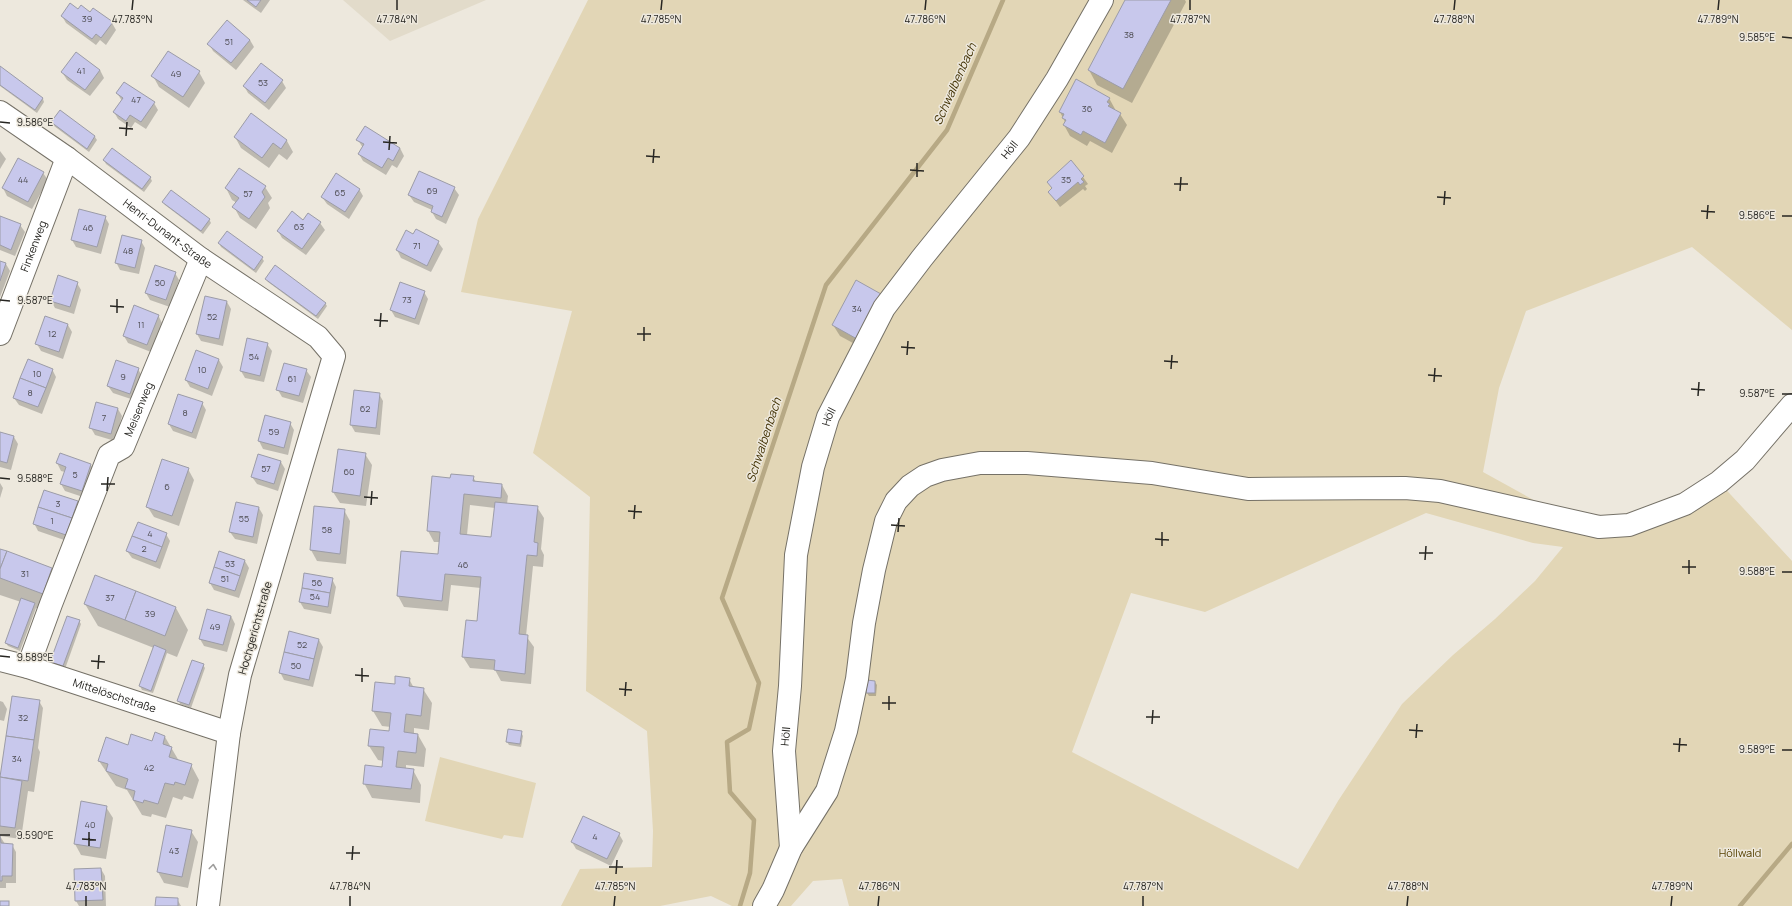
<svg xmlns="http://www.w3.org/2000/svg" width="1792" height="906" font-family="Manrope,sans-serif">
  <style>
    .built { fill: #e2dbca }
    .green { fill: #e2d6b6; fill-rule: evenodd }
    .shadow { fill: #0003; fill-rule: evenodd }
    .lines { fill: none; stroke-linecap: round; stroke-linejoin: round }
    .stream { stroke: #b7a985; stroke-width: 4.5 }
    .building { fill: #c8c8ec; stroke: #9c9ca7 }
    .minor-casing { stroke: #757167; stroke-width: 24 }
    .minor { stroke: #fff; stroke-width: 22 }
    .oneway { stroke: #9e9d9c }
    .ticks { fill: none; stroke: #272622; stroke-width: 1.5 }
    .labels { text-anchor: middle; stroke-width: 3; stroke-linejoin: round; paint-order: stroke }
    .number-label { font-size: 9px; fill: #4f4e54 }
    .street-label { font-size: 11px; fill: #272622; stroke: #ede8dd }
    .park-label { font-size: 11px; fill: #564100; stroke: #ede8dd }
    .water-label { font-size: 12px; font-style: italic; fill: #413102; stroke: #ede8dd }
    .ticks-label { font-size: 10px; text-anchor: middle; fill: #272622; stroke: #ede8dd; stroke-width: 3; stroke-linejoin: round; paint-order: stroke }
  </style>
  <rect width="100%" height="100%" fill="#ede8dd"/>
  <path class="built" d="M343,0H486L390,41Z"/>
  <g class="green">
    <path d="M588,0H1792V330L1692,247L1526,311L1499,388L1483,472L1575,523L1599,527L1719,482L1792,561V906H849L842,879L813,881L791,906H732L711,896L660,906H561L580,869L652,867L653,831L647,731L586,691L590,497L533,453L572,311L461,292L478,219ZM1426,513L1533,543L1563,547L1535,581L1495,619L1453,655L1402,704L1338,801L1298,869L1072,752L1131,593L1205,612Z"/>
    <path d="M440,757L536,783L523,838L504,835L502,839L425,821Z"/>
  </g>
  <g class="shadow">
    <path d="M243,0H270L261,13Z"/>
    <path d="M1126,0H1185L1186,2L1132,103L1097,85L1089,70Z"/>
    <path d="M79,11L112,23L116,30L106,45L100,40L96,45L66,23L62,16Z"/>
    <path d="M250,40L254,47L236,70L213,51L209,44Z"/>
    <path d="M0,67L43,99L44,102L37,113L0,86Z"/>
    <path d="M100,70L104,78L90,96L67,80L62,72Z"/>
    <path d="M199,72L205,83L189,108L159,87L153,76Z"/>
    <path d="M282,81L286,88L269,110L248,93L244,86Z"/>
    <path d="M117,93L154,103L158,110L146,129L135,122L131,128L118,119L114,112L122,101Z"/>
    <path d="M1109,98L1115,109L1114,111L1120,114L1127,125L1112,153L1090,141L1087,146L1070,136L1064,125L1065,122L1060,112Z"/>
    <path d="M60,111L95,137L97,140L89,152L54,126L52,123Z"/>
    <path d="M252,115L287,141L293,152L287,160L279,154L269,168L241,148L235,137Z"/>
    <path d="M358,140L400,148L404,156L397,168L392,165L386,175L363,161L359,154L363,148Z"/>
    <path d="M0,151L6,159L0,169Z"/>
    <path d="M104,160L150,177L152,181L144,192L106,164Z"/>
    <path d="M1071,162L1083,177L1088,184L1085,186L1087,189L1085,191L1083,189L1060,207L1049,192L1053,189L1049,182Z"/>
    <path d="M43,173L48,180L32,209L7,196L3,188Z"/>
    <path d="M265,187L272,198L268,203L270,208L256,229L240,218L234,207L237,203L232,200L226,188Z"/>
    <path d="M454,188L459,195L446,224L436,219L432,212V210L414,202L409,195Z"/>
    <path d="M359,189L363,196L349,219L327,204L322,197Z"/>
    <path d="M163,202L209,219L211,223L203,234L165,205Z"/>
    <path d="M308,214L320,223L325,230L306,255L282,238L278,231L303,221Z"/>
    <path d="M0,217L20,225L25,232L15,256L0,250Z"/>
    <path d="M105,217L109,224L101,254L76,247L72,240Z"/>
    <path d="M227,232L262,258L264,261L256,273L221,247L219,243Z"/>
    <path d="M414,235L438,242L443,249L431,272L401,258L397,250Z"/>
    <path d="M141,241L145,248L139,274L120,270L116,262Z"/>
    <path d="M0,262L6,264L10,271L0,297Z"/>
    <path d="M175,273L179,280L170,307L150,300L146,293Z"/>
    <path d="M266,279L325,303L327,306L318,319L268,282Z"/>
    <path d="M857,281L864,349L840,336L833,325Z"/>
    <path d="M77,283L81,290L74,314L55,308L51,301Z"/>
    <path d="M424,292L428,299L419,325L395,317L391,310Z"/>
    <path d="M205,297L227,302L231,309L223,346L201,341L197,334Z"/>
    <path d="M158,315L162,323L151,352L128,343L124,336Z"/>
    <path d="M68,325L72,332L63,359L41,351L37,344Z"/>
    <path d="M267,344L272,351L264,382L245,378L241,371Z"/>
    <path d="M219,360L223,367L212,396L190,387L186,380Z"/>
    <path d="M52,369L56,377L42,414L19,405L14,398Z"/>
    <path d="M138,369L142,376L134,400L113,393L108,386Z"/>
    <path d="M306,370L311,377L303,403L282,397L278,390Z"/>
    <path d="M379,394L383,401L380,435L355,432L351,425Z"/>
    <path d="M202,403L206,410L196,439L173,431L169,424Z"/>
    <path d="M118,409L122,416L115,441L95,435L91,428Z"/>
    <path d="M266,417L290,423L294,430L288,455L263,449L259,441Z"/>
    <path d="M0,433L14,437L18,444L11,470L0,467Z"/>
    <path d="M365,454L372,465L366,506L340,503L333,492Z"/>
    <path d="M281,462L285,469L278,491L257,484L252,477Z"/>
    <path d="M57,463L91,465L95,472L86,498L65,491L61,484L65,472L61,471Z"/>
    <path d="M188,469L194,480L179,526L154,517L147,506Z"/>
    <path d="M473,477L476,482L502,485L508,496L507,504L537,507L544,518L541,549L544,555L543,567L533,566L526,636L534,647L531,684L501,681L495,670L470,668L463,657L478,622L481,588L451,585L448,611L404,607L398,596L439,555L440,542H434L428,531L451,479ZM470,505L495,508L492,538L467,535Z"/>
    <path d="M0,483L3,488L0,498Z"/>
    <path d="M77,502L81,509L70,542L38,531L34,523Z"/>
    <path d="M237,503L259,508L263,515L257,544L235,539L230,532Z"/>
    <path d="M344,510L350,521L346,564L317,561L311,550Z"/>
    <path d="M166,534L170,541L160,569L132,558L127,551Z"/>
    <path d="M0,550L52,569L64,590L55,615L36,608L20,651L8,646L6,643L21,602L0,595Z"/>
    <path d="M245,561L249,568L239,598L214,590L210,583Z"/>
    <path d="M96,577L176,608L188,630L177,657L167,653L153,693L142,690L140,686L154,648L98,626L85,604Z"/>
    <path d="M332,579L336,587L331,614L304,609L300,602Z"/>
    <path d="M231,616L235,624L227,652L204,646L200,639Z"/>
    <path d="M79,621L81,624L65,669L53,665L52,662Z"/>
    <path d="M319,640L323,647L313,687L284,680L280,672Z"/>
    <path d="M203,665L205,668L191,708L180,704L179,701Z"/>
    <path d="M409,679L414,688L423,689L432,703L429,730L414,728V734L418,735L426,749L424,767L406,765V769L413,770L421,785L420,803L372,798L364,783L383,768V761L378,760L369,746L390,732L391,727L382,726L373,711L376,683L395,685Z"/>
    <path d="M875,682L877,685L876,696H869L867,693Z"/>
    <path d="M13,697L39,701L43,708L38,748L40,752L34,792L28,791L21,839L0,836L5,844L12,845L16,852V883H6V888H0V778Z"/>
    <path d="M0,701L3,702L7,709L4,721L0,720Z"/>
    <path d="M521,732L523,736L521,747L509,745L507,742Z"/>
    <path d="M165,737L179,761L191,765L199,780L193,799L184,796L182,800L173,797L166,818L152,814L151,817L142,815L127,790L116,786L99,761L128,746L152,742Z"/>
    <path d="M106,807L113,818L106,859L81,855L75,844Z"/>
    <path d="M191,831L198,842L188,888L164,883L158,872Z"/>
    <path d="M619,834L623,841L611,866L576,849L572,842Z"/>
    <path d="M101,869L105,876L106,906H79L76,901Z"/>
    <path d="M177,899L181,906H156Z"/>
  </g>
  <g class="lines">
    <g class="stream">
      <path d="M740,906L750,873L754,820L730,792L727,742L749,729L759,683L722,598L826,285L947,130L1003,0"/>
      <path d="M1740,906L1792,844"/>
    </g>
  </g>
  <g class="building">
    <path d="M247,0H261L256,7Z"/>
    <path d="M1125,0H1171L1123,89L1088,70Z"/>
    <path d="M70,3L78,9L81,5L90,12L93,8L113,22L101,38L96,34L92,39L61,16Z"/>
    <path d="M227,20L250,40L231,63L207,44Z"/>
    <path d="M168,51L200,71L183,97L151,76Z"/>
    <path d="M76,52L100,70L85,90L61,72Z"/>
    <path d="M261,63L283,80L265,103L243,86Z"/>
    <path d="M0,66L43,98L35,110L0,85Z"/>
    <path d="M1076,79L1110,98L1107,102L1110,104L1108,106L1121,113L1105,143L1083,131L1081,135L1063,125L1066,120L1062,118L1064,114L1059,112Z"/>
    <path d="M124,82L155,102L141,122L130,115L126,121L113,112L123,98L116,93Z"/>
    <path d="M60,110L95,136L87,149L51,122Z"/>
    <path d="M251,113L287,140L281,149L273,143L262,158L234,137Z"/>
    <path d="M365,126L400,148L393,161L388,158L382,168L358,154L364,144L356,140Z"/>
    <path d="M112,148L151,177L142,189L103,160Z"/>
    <path d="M18,158L44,172L28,202L2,188Z"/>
    <path d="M1071,160L1084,176L1081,179L1084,182L1080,185L1078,182L1056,201L1048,192L1052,188L1047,182Z"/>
    <path d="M239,168L266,186L262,192L265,197L249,219L232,207L239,198L225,188Z"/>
    <path d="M419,171L455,187L442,217L431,212L433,206L408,195Z"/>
    <path d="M336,173L360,189L345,212L321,197Z"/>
    <path d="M171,190L210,219L201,231L162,202Z"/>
    <path d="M79,209L106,216L97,247L71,240Z"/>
    <path d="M292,211L303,220L308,213L321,222L302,249L277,231Z"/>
    <path d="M0,216L21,224L11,250L0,245Z"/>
    <path d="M416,229L439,241L427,266L396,250L406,230L413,234Z"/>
    <path d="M227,231L263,257L254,270L218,243Z"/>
    <path d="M122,235L142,240L135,268L115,263Z"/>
    <path d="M0,261L6,263L0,281Z"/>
    <path d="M155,265L176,272L166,300L145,293Z"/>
    <path d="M275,265L326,303L316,316L265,279Z"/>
    <path d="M58,275L78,282L70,307L50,301Z"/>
    <path d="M856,280L881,294L857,339L832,325Z"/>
    <path d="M400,282L425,291L415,319L390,310Z"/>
    <path d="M205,296L227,301L219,339L196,334Z"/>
    <path d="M134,305L159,315L147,345L123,336Z"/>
    <path d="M45,316L68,324L59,352L35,344Z"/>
    <path d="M247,338L268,343L260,376L240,371Z"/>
    <path d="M196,350L219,359L208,389L185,380Z"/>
    <path d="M28,359L53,369L46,388L20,378Z"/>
    <path d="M116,360L139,368L130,394L107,386Z"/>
    <path d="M284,363L307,369L299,396L276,390Z"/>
    <path d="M20,378L46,388L38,407L13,398Z"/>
    <path d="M354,390L380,393L376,428L350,425Z"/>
    <path d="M178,394L203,402L192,433L168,424Z"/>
    <path d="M96,402L118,408L111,434L89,428Z"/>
    <path d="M265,415L291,422L284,448L258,441Z"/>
    <path d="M0,432L14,436L7,463L0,461Z"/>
    <path d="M338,449L366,453L360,496L332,492Z"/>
    <path d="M60,453L91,464L82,491L60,484L66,467L56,463Z"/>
    <path d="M258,454L281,461L274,484L251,477Z"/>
    <path d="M162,459L189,468L172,516L146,507Z"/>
    <path d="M451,474L474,476L473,481L502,484L501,498L464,494L460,534L491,537L495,502L538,506L534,542L538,543L537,556L527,555L519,634L528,635L525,674L494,670L495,660L462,657L466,620L477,621L481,577L445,574L442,601L397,596L401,551L438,554L440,532L427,531L432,476L450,478Z"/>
    <path d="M44,490L78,501L72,518L38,507Z"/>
    <path d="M236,502L259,507L253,537L229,532Z"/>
    <path d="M314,506L345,509L340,554L310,550Z"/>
    <path d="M38,507L72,518L66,535L33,524Z"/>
    <path d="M138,522L167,533L162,547L132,536Z"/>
    <path d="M132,536L162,547L156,562L126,551Z"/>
    <path d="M0,549L7,551L0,569Z"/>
    <path d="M7,551L52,568L43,594L0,578V569Z"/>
    <path d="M219,551L245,560L240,576L214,567Z"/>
    <path d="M214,567L240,576L235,591L209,583Z"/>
    <path d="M304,573L333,578L330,593L302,588Z"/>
    <path d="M95,575L136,591L125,620L84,604Z"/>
    <path d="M302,588L330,593L328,607L299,602Z"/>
    <path d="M136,591L176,607L165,636L125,620Z"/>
    <path d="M21,598L35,603L18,648L5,643Z"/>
    <path d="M207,609L231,616L223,645L199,639Z"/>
    <path d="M67,616L80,620L63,666L50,662Z"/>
    <path d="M289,631L319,639L314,659L284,652Z"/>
    <path d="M154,645L166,650L151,691L139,686Z"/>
    <path d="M284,652L314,659L309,680L279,673Z"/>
    <path d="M192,660L204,664L189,705L177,701Z"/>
    <path d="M395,676L410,678L409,686L424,688L421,716L406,714L404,732L418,734L416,753L398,751L396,767L414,769L411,789L363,784L365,765L382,767L384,747L368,746L370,729L389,731L391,713L372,711L375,682L395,684Z"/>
    <path d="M867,680L875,681V693H866Z"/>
    <path d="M12,696L40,700L34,740L6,736Z"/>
    <path d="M508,729L522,731L520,744L506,742Z"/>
    <path d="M155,732L165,736L163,744L172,747L169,757L192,764L185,785L175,782L174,785L165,783L158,804L144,800L143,803L133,800L135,791L125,788L128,779L106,771L108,764L98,761L106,737L128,745L131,734L152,741Z"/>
    <path d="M6,736L34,740L28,781L0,777Z"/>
    <path d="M0,777L22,781L15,828L0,826Z"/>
    <path d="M81,801L107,806L100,848L74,844Z"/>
    <path d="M583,816L620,833L607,859L571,842Z"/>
    <path d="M166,825L192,830L182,877L157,872Z"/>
    <path d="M0,836L1,843L13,844L12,876H2V881H0Z"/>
    <path d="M101,868L103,900L75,901L74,869Z"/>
    <path d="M156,897L178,898V906H155Z"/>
    <rect x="0" y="901" width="9" height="5"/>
  </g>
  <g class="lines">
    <defs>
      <g id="minor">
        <path id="s1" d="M0,112L67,158L201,259L318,337L334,356L240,675L229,733L208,906"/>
        <path id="s2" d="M0,334L67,158"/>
        <path id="s3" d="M0,660L28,667L229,733"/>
        <path id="s4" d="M28,667L51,604L109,455L123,447L201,259"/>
        <path id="s5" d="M791,848L784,751L790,686L796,555L813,467L828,417L884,308L922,258L1019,138L1057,79L1102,0"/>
        <path d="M764,906L773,890L791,848L827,791L846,731L857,679L864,623L874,570L886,521L896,501L910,486L925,476L942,470L980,463H1027L1152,473L1248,489L1405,488L1440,491L1599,527L1629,525L1685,504L1719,482L1745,460L1792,405"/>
      </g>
    </defs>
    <use href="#minor" class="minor-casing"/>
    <use href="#minor" class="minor"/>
  </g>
  <defs><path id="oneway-chevron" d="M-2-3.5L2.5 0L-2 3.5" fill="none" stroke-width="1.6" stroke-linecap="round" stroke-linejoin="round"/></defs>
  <use class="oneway" href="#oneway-chevron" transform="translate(213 867) rotate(-83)"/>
  <path class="ticks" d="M132,10L133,0M397,10V0M661,10L662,0M925,10L926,0M1190,10V0M1454,10L1455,0M1718,10L1719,0M1782,37L1792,38M0,122L10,123M119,128L133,129M126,136L127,122M383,142L397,143M389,150L390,136M646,156L660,157M653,163L654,149M910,170L924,171M917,177V163M1174,184H1188M1180,191L1181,177M1437,197L1451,198M1444,205L1445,191M1701,211L1715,212M1782,216H1792M1707,219L1708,205M0,300L10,301M110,306L124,307M117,313V299M374,320L388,321M380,327L381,313M637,334H651M644,341V327M901,347L915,348M907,355L908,341M1164,361L1178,362M1171,369L1172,355M1428,375L1442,376M1434,382L1435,368M1691,389L1705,390M1782,394H1792M1698,396L1699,382M0,478L10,479M101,484H115M107,491L108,477M364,497L378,498M371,505L372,491M628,511L642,512M634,519L635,505M891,525L905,526M898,532L899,518M1155,539L1169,540M1162,546V532M1419,553H1433M1425,560L1426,546M1682,567H1696M1782,572H1792M1689,574V560M0,656L10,657M91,661L105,662M98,669L99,655M355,675L369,676M362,682V668M619,689L632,690M625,696L626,682M882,703H896M889,710V696M1146,717H1160M1152,724L1153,710M1409,730L1423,731M1416,738L1417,724M1673,744L1687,745M1782,750H1792M1679,752L1680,738M0,835H10M82,839L96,840M89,846V832M346,853H360M352,860L353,846M609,867H623M616,874L617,860M86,906V896M350,906V896M614,906L615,896M878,906L879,896M1143,906V896M1407,906L1408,896M1671,906L1672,896"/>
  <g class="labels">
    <g class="number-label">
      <text x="87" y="22">39</text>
      <text x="1129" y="38">38</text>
      <text x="229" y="45">51</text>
      <text x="81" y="74">41</text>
      <text x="176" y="77">49</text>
      <text x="263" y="86">53</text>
      <text x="136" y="103">47</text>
      <text x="1087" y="112">36</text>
      <text x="23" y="183">44</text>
      <text x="1066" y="183">35</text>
      <text x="432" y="194">69</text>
      <text x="340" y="196">65</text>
      <text x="248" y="197">57</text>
      <text x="299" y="230">63</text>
      <text x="88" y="231">46</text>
      <text x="417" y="249">71</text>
      <text x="128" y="254">48</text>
      <text x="160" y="286">50</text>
      <text x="407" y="303">73</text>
      <text x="857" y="312">34</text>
      <text x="212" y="320">52</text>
      <text x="141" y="328">11</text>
      <text x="52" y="337">12</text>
      <text x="254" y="360">54</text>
      <text x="202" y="373">10</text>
      <text x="37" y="377">10</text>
      <text x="123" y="380">9</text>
      <text x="292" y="382">61</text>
      <text x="30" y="396">8</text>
      <text x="365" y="412">62</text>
      <text x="185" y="416">8</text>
      <text x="104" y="421">7</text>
      <text x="274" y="435">59</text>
      <text x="266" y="472">57</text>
      <text x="349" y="475">60</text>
      <text x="75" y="478">5</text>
      <text x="167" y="490">6</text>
      <text x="58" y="507">3</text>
      <text x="244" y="522">55</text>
      <text x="52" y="524">1</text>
      <text x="327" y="533">58</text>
      <text x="150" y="537">4</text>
      <text x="144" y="552">2</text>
      <text x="230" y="567">53</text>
      <text x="463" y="568">46</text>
      <text x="25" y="577">31</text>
      <text x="225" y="582">51</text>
      <text x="317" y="586">56</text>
      <text x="315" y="600">54</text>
      <text x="110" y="601">37</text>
      <text x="150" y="617">39</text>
      <text x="215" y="630">49</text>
      <text x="302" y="648">52</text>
      <text x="296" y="669">50</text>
      <text x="23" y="721">32</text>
      <text x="17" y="762">34</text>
      <text x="149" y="771">42</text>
      <text x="90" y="828">40</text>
      <text x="595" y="840">4</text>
      <text x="174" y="854">43</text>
    </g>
    <g class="street-label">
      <text dy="4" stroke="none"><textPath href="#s5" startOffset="760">Höll</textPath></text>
      <text dy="4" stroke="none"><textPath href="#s1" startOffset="207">Henri-Dunant-Straße</textPath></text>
      <text dy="4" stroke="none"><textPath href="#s2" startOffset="94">Finkenweg</textPath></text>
      <text dy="4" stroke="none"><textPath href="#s4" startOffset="284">Meisenweg</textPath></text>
      <text dy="4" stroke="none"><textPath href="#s5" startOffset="436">Höll</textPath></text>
      <text transform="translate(255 628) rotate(-74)" y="4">Hochgerichtstraße</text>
      <text dy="4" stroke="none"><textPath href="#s3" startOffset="120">Mittelöschstraße</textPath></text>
      <text dy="4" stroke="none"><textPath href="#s5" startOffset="112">Höll</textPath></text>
    </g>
    <g class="park-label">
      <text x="1740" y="857">Höllwald</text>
    </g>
    <g class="water-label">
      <text transform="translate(955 84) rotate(-66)" y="4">Schwalbenbach</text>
      <text transform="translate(764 440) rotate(-72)" y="4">Schwalbenbach</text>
    </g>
  </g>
  <g class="ticks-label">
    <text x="132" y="23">47.783°N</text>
    <text x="397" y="23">47.784°N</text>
    <text x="661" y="23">47.785°N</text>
    <text x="925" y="23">47.786°N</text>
    <text x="1190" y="23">47.787°N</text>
    <text x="1454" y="23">47.788°N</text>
    <text x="1718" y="23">47.789°N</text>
    <text x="1757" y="41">9.585°E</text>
    <text x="35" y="126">9.586°E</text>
    <text x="1757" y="219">9.586°E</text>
    <text x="35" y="304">9.587°E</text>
    <text x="1757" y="397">9.587°E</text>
    <text x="35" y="482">9.588°E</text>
    <text x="1757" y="575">9.588°E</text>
    <text x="35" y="661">9.589°E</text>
    <text x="1757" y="753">9.589°E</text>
    <text x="35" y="839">9.590°E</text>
    <text x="86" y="890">47.783°N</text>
    <text x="350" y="890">47.784°N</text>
    <text x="615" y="890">47.785°N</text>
    <text x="879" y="890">47.786°N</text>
    <text x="1143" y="890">47.787°N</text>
    <text x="1408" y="890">47.788°N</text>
    <text x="1672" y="890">47.789°N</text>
  </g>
</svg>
